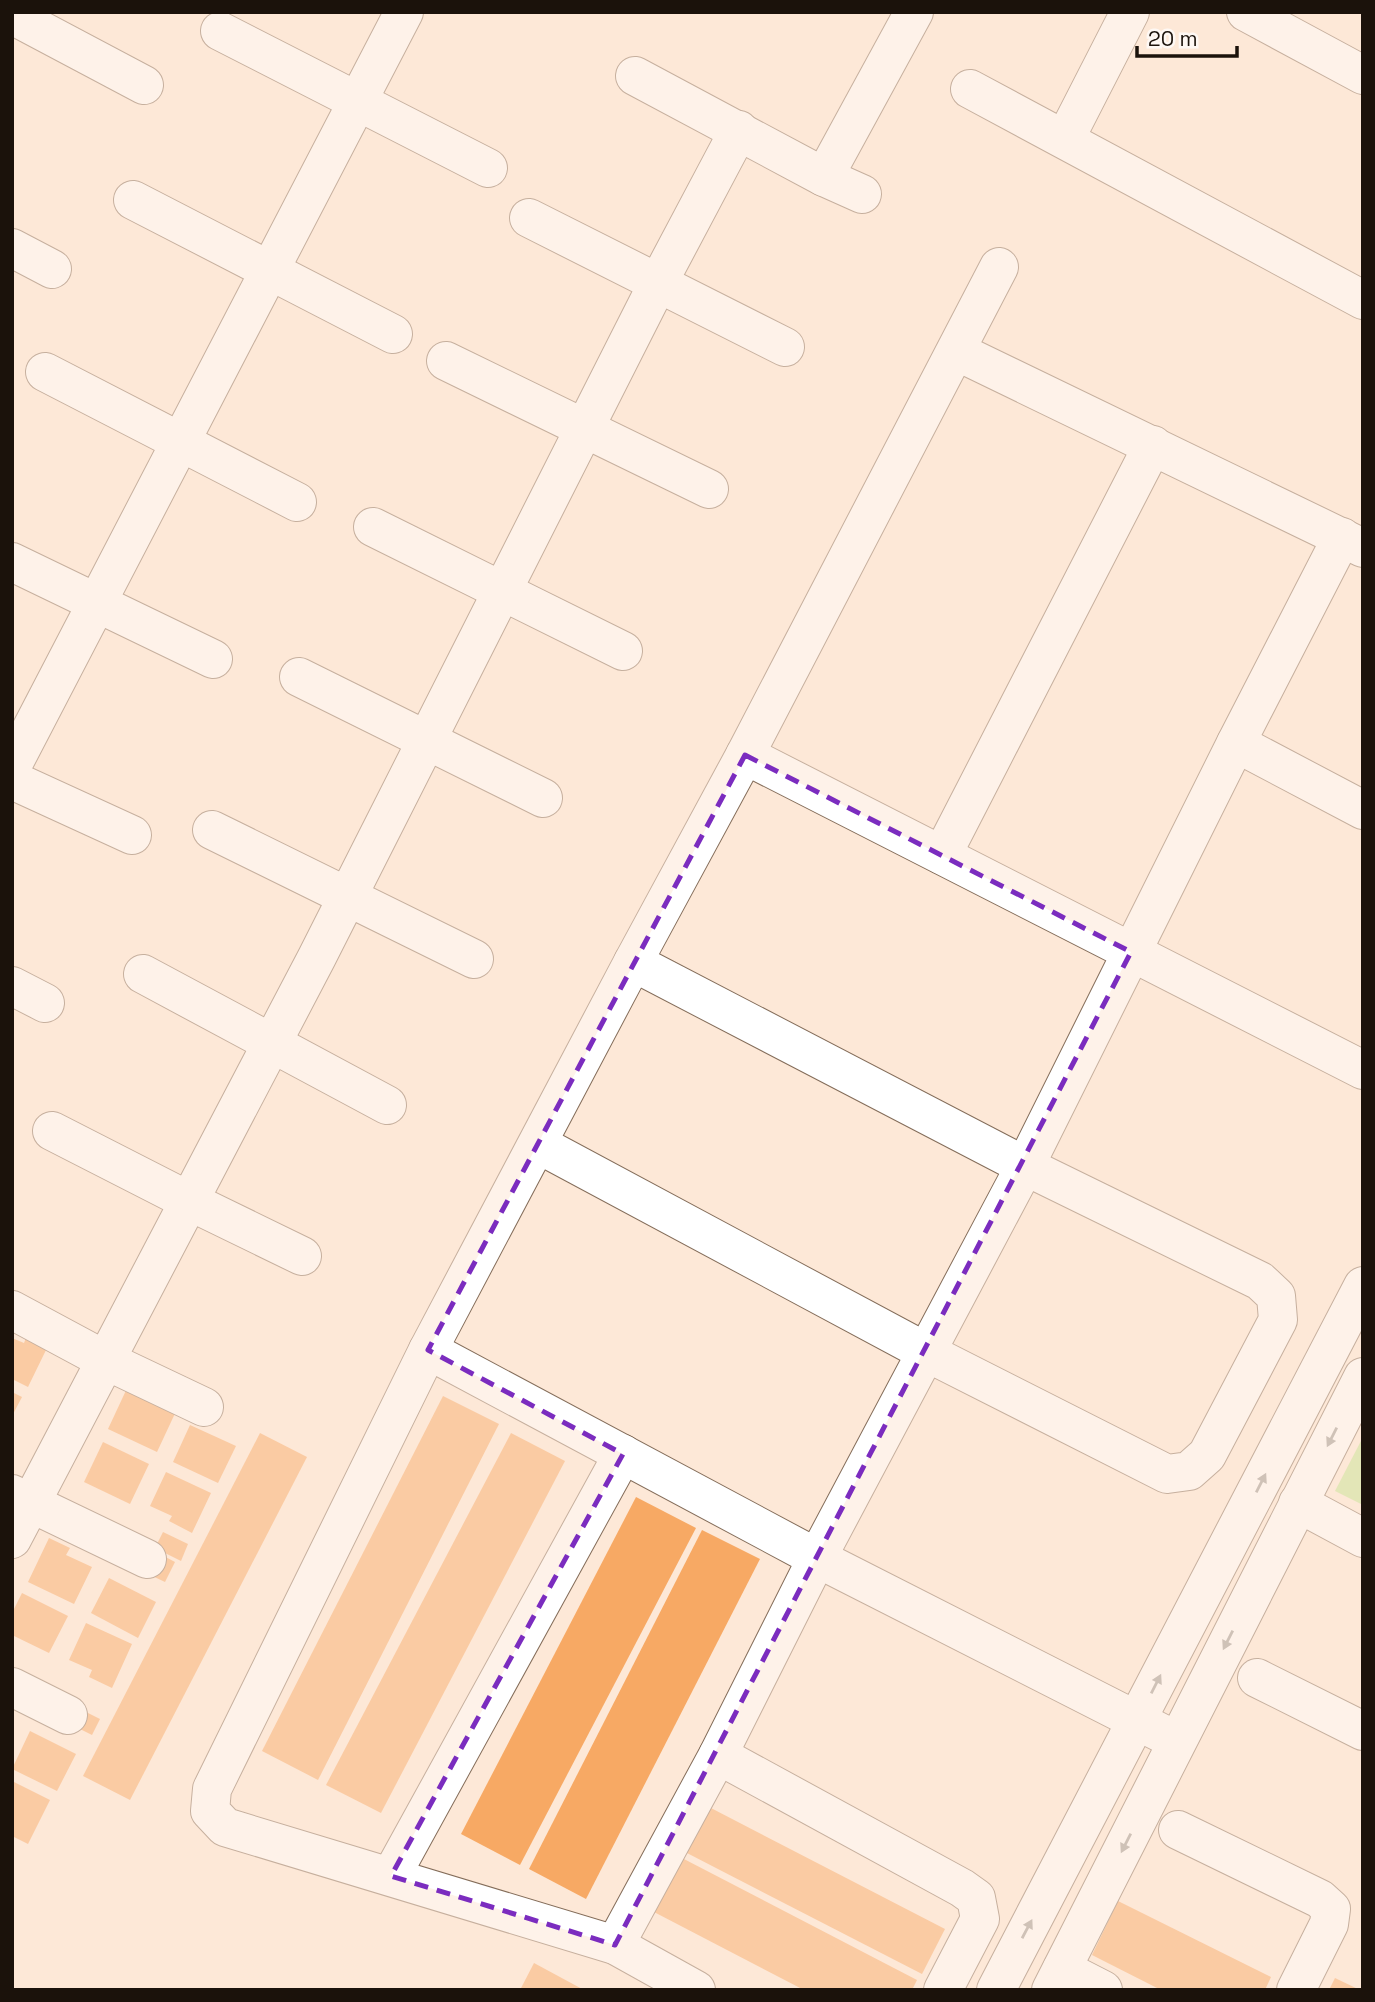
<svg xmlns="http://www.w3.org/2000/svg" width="1375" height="2002" font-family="'Space Grotesk',sans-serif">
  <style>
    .green { fill: #c4e491 }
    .building { fill: #f7a964 }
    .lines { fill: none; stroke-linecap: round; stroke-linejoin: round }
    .street-casing { stroke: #846d5a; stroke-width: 40 }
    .street { stroke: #fff; stroke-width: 38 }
    .oneway { fill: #989491 }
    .marked { fill: none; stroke: #7b2cbf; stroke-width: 5; stroke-dasharray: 14 9; stroke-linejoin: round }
  </style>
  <rect width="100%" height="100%" fill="#fde8d7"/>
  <path class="green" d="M1363,1437V1505L1335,1491Z"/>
  <g class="building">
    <path d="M12,1338L24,1343L26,1338L47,1348L28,1387L12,1379Z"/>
    <path d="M129,1384L178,1407L157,1452L108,1429Z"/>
    <path d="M12,1392L22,1397L12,1416Z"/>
    <path d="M443,1396L499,1424L318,1780L262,1751Z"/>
    <path d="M190,1425L236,1446L218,1483L173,1462Z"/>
    <path d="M260,1433L307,1457L130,1800L83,1776Z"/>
    <path d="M511,1433L565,1461L381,1813L326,1785Z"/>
    <path d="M103,1442L149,1464L130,1504L84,1482Z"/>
    <path d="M166,1472L211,1493L192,1533L169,1521L172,1516L150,1506Z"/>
    <path d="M636,1497L696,1528L520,1865L461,1834Z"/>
    <path d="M702,1530L760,1559L586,1899L529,1869Z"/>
    <path d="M163,1532L188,1544L181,1561L155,1548Z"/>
    <path d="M49,1538L70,1548L66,1555L92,1567L74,1604L28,1582Z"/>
    <path d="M156,1552L175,1562L165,1582L146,1573Z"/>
    <path d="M109,1578L156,1602L138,1638L91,1613Z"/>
    <path d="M22,1593L68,1616L49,1653L12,1635V1613Z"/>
    <path d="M86,1623L132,1644L112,1688L89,1677L92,1670L69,1660Z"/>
    <path d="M74,1706L100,1719L92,1735L66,1722Z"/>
    <path d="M30,1731L76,1754L57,1791L12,1769Z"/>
    <path d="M12,1781L50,1800L28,1844L12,1836Z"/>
    <path d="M709,1807L945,1929L922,1974L685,1852Z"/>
    <path d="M682,1858L917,1980L912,1990H804L654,1912Z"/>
    <path d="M1118,1901L1271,1977L1265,1990H1161L1092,1955Z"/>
    <path d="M534,1963L584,1990H520Z"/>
    <path d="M1335,1978L1360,1990H1329Z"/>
  </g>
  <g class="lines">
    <defs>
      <g id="street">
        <path d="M1246,12L1363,75"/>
        <path d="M12,15L144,85"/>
        <path d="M220,31L488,168"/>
        <path d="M635,76L824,177L862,194"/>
        <path d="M970,89L1363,300"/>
        <path d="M1065,139L1130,12"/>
        <path d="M824,177L914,12"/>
        <path d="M133,200L393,334"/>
        <path d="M529,218L785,347"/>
        <path d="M12,248L52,269"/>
        <path d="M956,351L1363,548"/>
        <path d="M446,361L709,489"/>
        <path d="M45,372L297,502"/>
        <path d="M373,527L623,651"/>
        <path d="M12,562L213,659"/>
        <path d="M299,677L543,798"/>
        <path d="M1236,743L1363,810"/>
        <path d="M745,755L1363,1070"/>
        <path d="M12,766L404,12"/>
        <path d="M12,780L132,835"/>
        <path d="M212,830L474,959"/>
        <path d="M942,855L1153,445"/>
        <path d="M143,974L387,1105"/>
        <path d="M12,986L45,1003"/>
        <path d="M52,1131L189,1201L302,1256"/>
        <path d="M538,1144L926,1352L1167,1474L1189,1471L1207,1455L1278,1320L1276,1296L1260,1281L1025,1166L633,962"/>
        <path d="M12,1310L105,1360L204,1407"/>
        <path d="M428,1350L817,1558L1177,1741"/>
        <path d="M12,1494L147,1559"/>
        <path d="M1298,1503L1363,1538"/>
        <path d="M12,1539L317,957L658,283L739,130"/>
        <path d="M1257,1678L1363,1731"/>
        <path d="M12,1687L68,1715"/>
        <path d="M718,1755L962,1888L976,1898L980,1919L943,1990"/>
        <path d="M1178,1830L1320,1899L1331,1909L1329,1924L1296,1990"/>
        <path d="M391,1876L623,1454"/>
        <path d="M615,1945L718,1755L817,1558L1025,1166L1236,743L1342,537"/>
        <path d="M1062,1969L1103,1990"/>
        <path d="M696,1990L615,1945L225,1827L210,1811L212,1789L428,1350L633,962L745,755L999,267"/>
        <path d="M996,1990L1363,1286"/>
        <path d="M1051,1990L1363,1377"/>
      </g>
    </defs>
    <use href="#street" class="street-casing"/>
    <use href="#street" class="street"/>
  </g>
  <defs><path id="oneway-solid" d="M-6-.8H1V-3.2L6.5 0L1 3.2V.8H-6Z" transform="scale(1.75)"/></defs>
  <g class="oneway">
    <use href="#oneway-solid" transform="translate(1332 1437) rotate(117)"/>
    <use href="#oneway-solid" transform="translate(1261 1483) rotate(-63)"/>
    <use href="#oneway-solid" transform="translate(1228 1640) rotate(117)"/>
    <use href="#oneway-solid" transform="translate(1156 1684) rotate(-63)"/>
    <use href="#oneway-solid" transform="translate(1126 1843) rotate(117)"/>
    <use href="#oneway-solid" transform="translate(1027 1929) rotate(-62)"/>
  </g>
  <path d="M0 0H1375V2002H0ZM745,755L1131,952L615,1945L391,1876L623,1454L428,1350Z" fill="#fde8d7" fill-opacity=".55" fill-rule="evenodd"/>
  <path class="marked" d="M745,755L1131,952L615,1945L391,1876L623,1454L428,1350Z"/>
  <rect width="1375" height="2002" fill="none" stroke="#1b120b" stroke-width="28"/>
  <path d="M1137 46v10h100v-10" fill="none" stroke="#1b120b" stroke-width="3.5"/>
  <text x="1148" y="46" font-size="21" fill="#1b120b" stroke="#fef8f4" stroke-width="5" paint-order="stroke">20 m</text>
</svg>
